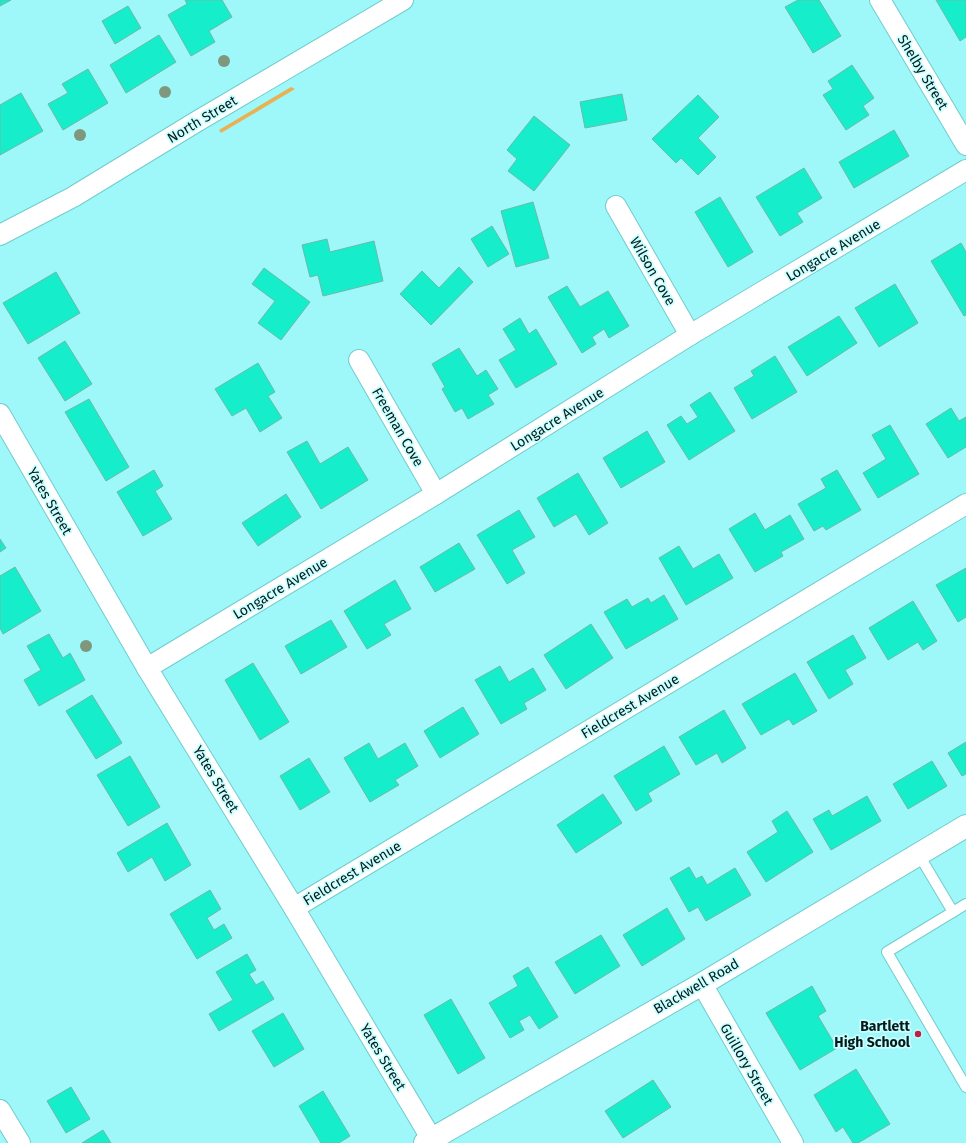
<svg xmlns="http://www.w3.org/2000/svg" width="966" height="1143" font-family="'Fira Sans',sans-serif">
  <style>
    .green { fill: #eab054 }
    .building { fill: #16edca; stroke: #6abba8 }
    .lines { fill: none; stroke-linecap: round; stroke-linejoin: round }
    .lane-casing { stroke: #73cccd; stroke-width: 12 }
    .street-casing { stroke: #73cccd; stroke-width: 22 }
    .secondary-casing { stroke: #73cccd; stroke-width: 24 }
    .lane { stroke: #fff; stroke-width: 10 }
    .street { stroke: #fff; stroke-width: 20 }
    .secondary { stroke: #fff; stroke-width: 22 }
    .tree { fill: #7f977d }
    .poi-dot { fill: #b52340; stroke: #cbfefe; stroke-width: 1.5 }
    .labels { text-anchor: middle; stroke-width: 3.5; stroke-linejoin: round; paint-order: stroke }
    .street-label { font-size: 14px; fill: #001b1c; stroke: #cbfefe }
    .poi-label { font-size: 14px; font-weight: bold; fill: #001b1c; stroke: #cbfefe; text-anchor: end }
  </style>
  <rect width="100%" height="100%" fill="#9ef7f8"/>
  <path class="green" d="M291,87L295,89L221,133L219,130Z"/>
  <g class="building">
    <path d="M0,0H11L0,6Z"/>
    <path d="M185,0H222L232,17L209,31L215,42L191,56L168,15L187,4Z"/>
    <path d="M798,0H819L841,36L813,53L785,7Z"/>
    <path d="M936,0H966V37L960,41Z"/>
    <path d="M128,6L141,28L115,44L102,21Z"/>
    <path d="M159,35L176,62L126,93L110,65Z"/>
    <path d="M852,65L874,98L863,106L869,115L846,130L823,95L833,89L828,81Z"/>
    <path d="M88,69L108,103L63,130L48,104L68,93L62,84Z"/>
    <path d="M21,93L43,131L0,155V105Z"/>
    <path d="M622,94L627,120L585,128L580,102Z"/>
    <path d="M698,95L719,117L698,138L716,157L698,175L681,158L676,163L652,139Z"/>
    <path d="M534,116L570,145L534,191L508,171L517,159L507,150Z"/>
    <path d="M894,130L909,156L854,188L839,162Z"/>
    <path d="M804,168L822,198L797,213L803,222L780,236L756,197Z"/>
    <path d="M720,197L753,252L728,267L695,212Z"/>
    <path d="M533,202L549,258L516,267L501,211Z"/>
    <path d="M492,226L509,254L488,267L471,239Z"/>
    <path d="M327,239L330,252L374,241L383,281L323,296L318,275L310,277L302,245Z"/>
    <path d="M961,243L966,252V315L964,316L931,261Z"/>
    <path d="M459,267L473,282L431,325L400,294L422,271L439,288Z"/>
    <path d="M264,268L310,302L281,340L258,323L275,301L252,284Z"/>
    <path d="M56,272L80,313L28,344L3,303Z"/>
    <path d="M895,284L918,323L879,347L855,308Z"/>
    <path d="M567,286L580,307L608,291L629,326L609,338L604,329L592,337L596,344L582,353L548,297Z"/>
    <path d="M839,316L857,343L807,376L788,347Z"/>
    <path d="M520,318L529,334L536,329L557,364L516,388L499,360L516,350L503,329Z"/>
    <path d="M65,341L92,384L65,401L38,358Z"/>
    <path d="M459,348L477,376L486,370L498,389L488,395L494,404L468,419L462,408L455,412L442,389L445,387L432,364Z"/>
    <path d="M775,356L797,392L752,419L734,388L754,376L751,371Z"/>
    <path d="M258,363L275,392L268,396L282,418L260,432L246,408L232,416L215,389Z"/>
    <path d="M710,392L735,431L689,460L667,425L681,416L687,424L698,417L690,405Z"/>
    <path d="M89,399L129,467L106,481L65,412Z"/>
    <path d="M951,408L959,421L966,417V447L948,458L926,424Z"/>
    <path d="M890,425L919,474L878,498L863,473L886,459L872,435Z"/>
    <path d="M647,431L665,462L621,488L603,458Z"/>
    <path d="M307,441L320,464L348,447L368,480L321,509L287,452Z"/>
    <path d="M154,470L163,486L155,491L172,519L143,536L117,492Z"/>
    <path d="M837,470L861,510L826,530L823,526L814,531L798,504L826,488L821,479Z"/>
    <path d="M578,473L608,523L589,535L576,514L554,527L537,498Z"/>
    <path d="M286,494L301,517L258,546L242,523Z"/>
    <path d="M519,510L535,537L512,550L525,573L507,584L477,535Z"/>
    <path d="M755,513L765,530L790,515L804,539L781,552L783,556L755,572L729,529Z"/>
    <path d="M0,539L6,548L0,552Z"/>
    <path d="M459,543L475,569L435,592L420,567Z"/>
    <path d="M679,546L693,569L719,554L733,578L686,605L659,558Z"/>
    <path d="M15,567L41,611L3,634L0,628V576Z"/>
    <path d="M966,568V617L958,622L936,585Z"/>
    <path d="M395,580L411,609L384,624L391,635L367,649L344,611Z"/>
    <path d="M664,595L678,619L626,649L604,612L627,599L632,607L648,598L651,603Z"/>
    <path d="M913,601L937,641L923,650L918,642L888,660L869,628Z"/>
    <path d="M331,620L347,647L301,674L285,646Z"/>
    <path d="M591,624L613,658L566,689L544,655Z"/>
    <path d="M49,634L63,658L70,653L85,680L39,706L24,680L41,670L27,646Z"/>
    <path d="M853,635L866,658L845,670L853,684L829,699L807,662Z"/>
    <path d="M253,663L289,722L260,740L225,680Z"/>
    <path d="M500,666L509,682L533,668L546,690L524,703L527,709L501,724L475,680Z"/>
    <path d="M795,673L817,711L793,725L789,719L761,735L742,704Z"/>
    <path d="M92,695L122,743L96,759L66,711Z"/>
    <path d="M463,707L479,734L440,758L424,731Z"/>
    <path d="M724,710L746,748L722,763L717,753L696,765L679,737Z"/>
    <path d="M966,742V774L962,776L948,753Z"/>
    <path d="M369,743L378,759L405,743L418,766L395,780L399,785L370,802L344,758Z"/>
    <path d="M664,746L680,774L648,793L652,801L636,811L614,776Z"/>
    <path d="M130,756L160,807L128,826L97,775Z"/>
    <path d="M309,758L330,792L300,810L280,776Z"/>
    <path d="M932,761L947,786L908,809L893,784Z"/>
    <path d="M603,794L622,823L576,853L557,825Z"/>
    <path d="M867,796L881,821L831,850L813,819L829,810L832,816Z"/>
    <path d="M787,811L813,852L766,882L747,852L778,832L772,821Z"/>
    <path d="M167,823L191,865L165,881L152,857L128,872L117,853Z"/>
    <path d="M689,867L696,879L702,876L707,885L735,868L751,895L706,921L698,907L689,912L670,878Z"/>
    <path d="M210,890L221,909L207,918L214,930L224,924L232,938L197,959L170,914Z"/>
    <path d="M667,908L685,939L642,966L623,935Z"/>
    <path d="M601,935L620,966L575,994L555,962Z"/>
    <path d="M247,954L256,970L249,974L256,985L263,981L274,999L219,1031L209,1014L233,1000L216,972Z"/>
    <path d="M528,967L558,1017L539,1029L530,1015L519,1021L524,1030L510,1038L489,1003L518,986L513,976Z"/>
    <path d="M812,986L826,1011L818,1016L837,1048L800,1070L766,1013Z"/>
    <path d="M451,999L485,1058L458,1074L424,1015Z"/>
    <path d="M283,1013L304,1049L274,1067L252,1031Z"/>
    <path d="M856,1069L890,1124L858,1143H853L843,1127L836,1132L814,1095Z"/>
    <path d="M653,1080L671,1107L623,1138L605,1111Z"/>
    <path d="M71,1087L90,1119L66,1133L47,1101Z"/>
    <path d="M323,1091L350,1136L339,1143H321L299,1106Z"/>
    <path d="M103,1130L111,1143H82Z"/>
  </g>
  <g class="lines">
    <defs>
      <g id="lane">
        <path d="M919,855L953,912"/>
        <path d="M966,904L887,952L966,1087"/>
      </g>
      <g id="street">
        <path d="M880,0L966,145"/>
        <path d="M616,206L690,335"/>
        <path d="M0,235L73,197L196,122L403,0"/>
        <path d="M359,360L436,494"/>
        <path d="M0,414L147,668L294,908L434,1143"/>
        <path d="M147,668L436,494L690,335L966,170"/>
        <path d="M294,908L966,504"/>
        <path d="M702,984L793,1143"/>
        <path d="M0,1110L20,1143"/>
      </g>
      <path id="secondary" d="M425,1143L702,984L966,826"/>
    </defs>
    <use href="#lane" class="lane-casing"/>
    <use href="#street" class="street-casing"/>
    <use href="#secondary" class="secondary-casing"/>
    <use href="#lane" class="lane"/>
    <use href="#street" class="street"/>
    <use href="#secondary" class="secondary"/>
  </g>
  <g class="tree">
    <circle cx="224" cy="61" r="6"/>
    <circle cx="165" cy="92" r="6"/>
    <circle cx="80" cy="135" r="6"/>
    <circle cx="86" cy="646" r="6"/>
  </g>
  <circle class="poi-dot" cx="918" cy="1034" r="4"/>
  <g class="labels">
    <g class="street-label">
      <text transform="translate(923 72) rotate(59)" y="5">Shelby Street</text>
      <text transform="translate(202 119) rotate(-31)" y="5">North Street</text>
      <text transform="translate(833 250) rotate(-31)" y="5">Longacre Avenue</text>
      <text transform="translate(653 271) rotate(60)" y="5">Wilson Cove</text>
      <text transform="translate(557 419) rotate(-32)" y="5">Longacre Avenue</text>
      <text transform="translate(398 427) rotate(60)" y="5">Freeman Cove</text>
      <text transform="translate(50 501) rotate(60)" y="5">Yates Street</text>
      <text transform="translate(280 588) rotate(-31)" y="5">Longacre Avenue</text>
      <text transform="translate(630 706) rotate(-31)" y="5">Fieldcrest Avenue</text>
      <text transform="translate(216 779) rotate(59)" y="5">Yates Street</text>
      <text transform="translate(352 873) rotate(-31)" y="5">Fieldcrest Avenue</text>
      <text transform="translate(696 986) rotate(-30)" y="5">Blackwell Road</text>
      <text transform="translate(383 1057) rotate(59)" y="5">Yates Street</text>
      <text transform="translate(747 1064) rotate(60)" y="5">Guillory Street</text>
    </g>
    <g class="poi-label">
      <text x="910" y="1031">Bartlett<tspan x="910" dy="16">High School</tspan></text>
    </g>
  </g>
</svg>
